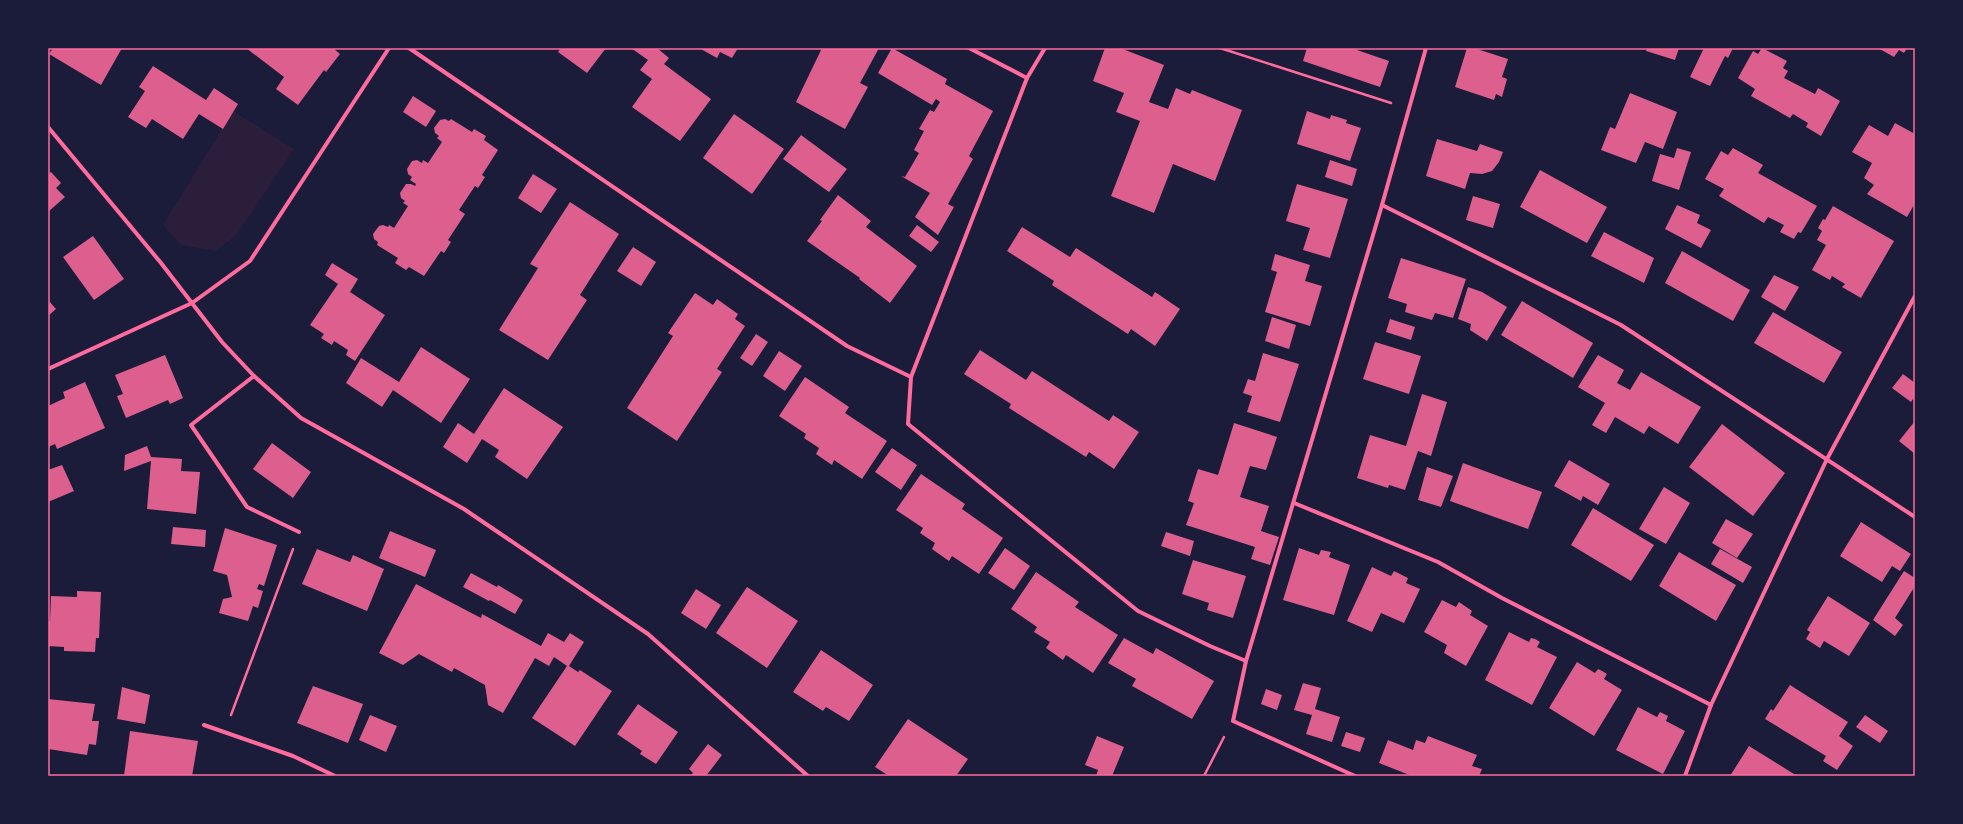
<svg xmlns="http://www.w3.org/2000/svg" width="1963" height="824" font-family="Poppins,sans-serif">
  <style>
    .green { fill: #2a1e3b }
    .building { fill: #dd5f8e }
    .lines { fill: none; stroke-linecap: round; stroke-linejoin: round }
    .path { stroke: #ff6b9d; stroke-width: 2.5 }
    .minor { stroke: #ff6b9d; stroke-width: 4 }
    .neatline { fill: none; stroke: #ff6b9d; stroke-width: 1.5 }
  </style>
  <rect width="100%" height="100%" fill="#1b1b3a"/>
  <path class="green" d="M233,111L294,149L236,236L215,251L181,245L163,225Z"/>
  <g class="building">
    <path d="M53,48H122L101,85L49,54Z"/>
    <path d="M246,48H333L340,54L326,72L324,70L298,105L276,89L284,77Z"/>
    <path d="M561,48H606L587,73L558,52Z"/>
    <path d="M631,48H657L669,58L664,64L711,99L680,141L632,107L652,79L640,70L648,60Z"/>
    <path d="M699,48H738L732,58L720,52L717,58Z"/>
    <path d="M822,48H879L860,83L868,87L845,129L796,102Z"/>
    <path d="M892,48L947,79L945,84L993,111L969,156L973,159L948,204L954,207L938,235L915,217L930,193L901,176L905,177L919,153L914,150L924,131L919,129L930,110L934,112L940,102L936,99L932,105L878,73Z"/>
    <path d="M1105,48H1120L1164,65L1149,102L1168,109L1176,88L1190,94L1192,90L1242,110L1215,181L1173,164L1154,213L1111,196L1140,121L1116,112L1124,93L1093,81Z"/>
    <path d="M1307,48H1357V50L1389,61L1380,87L1303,61Z"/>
    <path d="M1467,48H1474L1508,59L1502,77L1507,79L1502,97L1496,94L1494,100L1455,87Z"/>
    <path d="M1647,48H1679L1675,60L1646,51Z"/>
    <path d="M1704,48H1733L1728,58L1725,56L1710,86L1690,77Z"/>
    <path d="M1762,48L1787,61L1783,68L1788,71L1784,78L1815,94L1818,88L1840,101L1821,136L1806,127L1808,123L1793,114L1790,118L1751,96L1755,89L1738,78L1753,51L1758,54Z"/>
    <path d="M1878,48H1907L1904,53L1899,50L1894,57Z"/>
    <path d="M153,66L206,100L214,88L238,104L223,129L199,114L183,139L152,119L146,128L128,117L145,91L139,87Z"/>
    <path d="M1630,93L1677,112L1663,149L1645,142L1636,163L1601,150L1610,127L1615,129Z"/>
    <path d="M413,96L436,111L426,127L403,112Z"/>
    <path d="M1307,111L1330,119L1331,115L1347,120L1346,123L1361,128L1350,161L1297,144Z"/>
    <path d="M734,114L784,149L752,194L703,158Z"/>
    <path d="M445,119L449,121L451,119L472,132L474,129L486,136L484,140L498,150L482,175L485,177L478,188L475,186L459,210L465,214L448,240L451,242L444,253L441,251L424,276L409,267L406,270L395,263L398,258L377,245L378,242L374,239L373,234L379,226L383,225L388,227L389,225L394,228L408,206L403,203L405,201L401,198L400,193L406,184H411L415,186L416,184L410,180L412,177L408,174L407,169L412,161L417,160L422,163L423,160L428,163L442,142L437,138L439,136L435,133L434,128L440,120Z"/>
    <path d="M1895,123L1915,134V203L1907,217L1867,194L1874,185L1864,178L1872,163L1852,152L1869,125L1888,136Z"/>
    <path d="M801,135L847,169L829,192L783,159Z"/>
    <path d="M1437,139L1477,151L1480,144L1503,152L1499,162L1492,171L1482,174L1470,173L1465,189L1426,176Z"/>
    <path d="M1677,148L1691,152L1679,190L1652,181L1660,154L1674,158Z"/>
    <path d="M1733,148L1763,165L1758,173L1817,206L1801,233L1798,232L1794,239L1780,232L1784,225L1768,217L1764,223L1719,196L1724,189L1705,179L1721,151L1728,155Z"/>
    <path d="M1330,160L1357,169L1352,186L1325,177Z"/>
    <path d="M1540,170L1607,207L1587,243L1520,207Z"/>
    <path d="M51,172L61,183L56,188L65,197L48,212V174Z"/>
    <path d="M533,174L557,189L541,213L518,198Z"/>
    <path d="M1297,184L1348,199L1330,258L1303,250L1310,228L1286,221Z"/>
    <path d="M838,195L871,221L866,227L917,266L890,303L859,279L860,278L807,241L822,221L820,220Z"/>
    <path d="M1473,196L1500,204L1493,228L1466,220Z"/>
    <path d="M570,202L619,234L580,295L587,300L548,360L499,330L538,268L530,264Z"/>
    <path d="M1677,205L1700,215L1697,223L1711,230L1701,248L1665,229Z"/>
    <path d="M1833,206L1894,241L1861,298L1842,287L1845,284L1832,276L1830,280L1812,270L1826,245L1817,240L1822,231L1818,228L1823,219L1825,220Z"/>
    <path d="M917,225L939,242L931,252L909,236Z"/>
    <path d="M1022,227L1070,257L1076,248L1152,297L1155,292L1180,309L1155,346L1131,329L1128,334L1052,285L1054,281L1007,251Z"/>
    <path d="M1604,232L1654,258L1644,283L1591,256Z"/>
    <path d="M93,236L124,279L94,300L63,257Z"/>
    <path d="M633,247L656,262L641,286L617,271Z"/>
    <path d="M1682,251L1750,290L1733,321L1665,283Z"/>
    <path d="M1275,254L1310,265L1305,281L1322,286L1310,326L1265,312L1277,272L1271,270Z"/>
    <path d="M1401,258L1466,279L1453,318L1435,313L1432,320L1418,316L1405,312L1407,304L1388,298Z"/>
    <path d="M332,263L358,279L350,292L385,315L355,361L346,355L348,350L334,341L332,345L321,338L324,334L310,325L338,284L325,275Z"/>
    <path d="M1774,275L1799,287L1785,311L1761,297Z"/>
    <path d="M1468,287L1482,292L1507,307L1487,341L1470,330L1471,324L1458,319Z"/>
    <path d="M695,293L713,305L717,299L738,314L735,319L745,326L717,369L722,372L677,441L627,408L673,336L668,333Z"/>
    <path d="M48,300L56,309L48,316Z"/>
    <path d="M1522,301L1593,343L1573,378L1501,335Z"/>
    <path d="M1773,312L1842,352L1824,383L1754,343Z"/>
    <path d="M1272,317L1296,325L1289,349L1265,341Z"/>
    <path d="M1390,319L1415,327L1411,340L1386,332Z"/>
    <path d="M756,334L768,342L752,366L740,358Z"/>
    <path d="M1375,342L1421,356L1409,394L1363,379Z"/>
    <path d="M421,347L470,379L441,423L393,390L382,407L346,383L361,358L399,382Z"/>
    <path d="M980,350L1026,380L1032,371L1109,421L1113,415L1139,432L1114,469L1089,452L1086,457L1009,408L1011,404L964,374Z"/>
    <path d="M779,351L802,366L785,391L763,376Z"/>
    <path d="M1263,353L1299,364L1280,422L1247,412L1252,396L1243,393L1248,379L1255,381Z"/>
    <path d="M165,355L183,398L170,404L168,400L126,418L117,396L123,394L115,375Z"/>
    <path d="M1598,355L1624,370L1617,383L1630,390L1641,372L1701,407L1678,444L1649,426L1644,434L1615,417L1606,433L1592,425L1605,403L1578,387Z"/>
    <path d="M1903,374L1915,383V396L1911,402L1892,388Z"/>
    <path d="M805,377L849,407L845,413L887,441L862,479L834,460L832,465L816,454L819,448L804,438L806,434L779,416Z"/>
    <path d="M85,382L105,428L57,449L55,444L48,447V406L65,398L63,392Z"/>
    <path d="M504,388L563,427L527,479L495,457L499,450L482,439L467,463L443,447L458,423L474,434Z"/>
    <path d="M1422,394L1447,402L1431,456L1418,451L1405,490L1389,485L1388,488L1357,478L1370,435L1406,446Z"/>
    <path d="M1915,421V454L1899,441Z"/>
    <path d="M1234,423L1277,437L1266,470L1250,466L1240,497L1269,506L1261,531L1279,537L1270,565L1251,559L1255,547L1186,525L1194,503L1188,501L1198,469L1218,475Z"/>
    <path d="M1722,424L1785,473L1753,516L1689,467Z"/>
    <path d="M272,443L311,472L293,498L253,469Z"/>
    <path d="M147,446L151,457L182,459L181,471L200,472L196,514L147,509L151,461L124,471L125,455Z"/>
    <path d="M892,448L917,465L901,490L875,472Z"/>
    <path d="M1569,460L1610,484L1598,505L1583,496L1581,501L1554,486Z"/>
    <path d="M1463,463L1542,492L1528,529L1450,501Z"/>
    <path d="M62,465L74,491L48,502V470Z"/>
    <path d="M1427,467L1453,476L1441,507L1418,500Z"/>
    <path d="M921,474L965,504L962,509L1003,538L979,574L952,556L949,561L932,549L935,543L920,533L923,528L896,510Z"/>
    <path d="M1664,487L1690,503L1666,544L1639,529Z"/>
    <path d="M1593,508L1654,545L1631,581L1571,545Z"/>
    <path d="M1726,519L1753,534L1737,558L1712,543Z"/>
    <path d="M1861,522L1911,554L1900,571L1892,566L1882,582L1840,556Z"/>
    <path d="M173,527L206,530L205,547L171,544Z"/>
    <path d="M225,528L277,545L264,586L259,584L257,589L263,591L258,608L253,606L248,621L219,613L223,599L232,597L227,575L213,571Z"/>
    <path d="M390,531L436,550L425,577L379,558Z"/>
    <path d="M1166,532L1194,541L1190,556L1161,546Z"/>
    <path d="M1005,548L1030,566L1014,590L988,573Z"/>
    <path d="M1299,548L1319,555L1321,550L1331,552L1329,557L1350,565L1334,615L1283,600Z"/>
    <path d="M317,549L350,562L353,555L384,569L367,611L302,584Z"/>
    <path d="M1720,549L1752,567L1743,583L1711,564Z"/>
    <path d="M1679,552L1736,585L1716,621L1659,586Z"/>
    <path d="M1193,560L1246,576L1233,618L1207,610L1209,603L1182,594Z"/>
    <path d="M1372,567L1391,576L1394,571L1408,578L1406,583L1420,589L1404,623L1381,613L1372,632L1347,621Z"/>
    <path d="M1904,571L1915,578V586L1895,618L1903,625L1895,636L1873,620Z"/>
    <path d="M1036,572L1079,602L1075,607L1118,635L1093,673L1066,655L1063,660L1046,648L1050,642L1034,632L1037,627L1011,609Z"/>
    <path d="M471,573L497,587L498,585L523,600L515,614L490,600L489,601L463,587Z"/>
    <path d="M416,584L481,618L482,614L541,646L548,633L564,642L570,633L584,642L569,666L578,672L580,670L612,691L575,746L532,718L567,666L554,657L549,666L535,658L503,713L488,705L485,685L454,668L452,672L419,654L403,665L379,653Z"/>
    <path d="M747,587L798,621L767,668L716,633Z"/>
    <path d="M696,589L721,605L706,629L681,613Z"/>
    <path d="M77,591L101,592L99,638H96L95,652L64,651V647L48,646V621H50L51,596L77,597Z"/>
    <path d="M1828,596L1870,623L1849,656L1824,641L1820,648L1806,639L1810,632L1807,630Z"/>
    <path d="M1442,600L1456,607L1459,602L1472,611L1470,615L1488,626L1466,666L1444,653L1447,645L1424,632Z"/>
    <path d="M1509,632L1529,642L1531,638L1535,639L1540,642L1537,647L1557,657L1532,705L1485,680Z"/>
    <path d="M1124,638L1153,654L1156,648L1214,681L1192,719L1132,686L1136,679L1108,663Z"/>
    <path d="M821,650L873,685L849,721L826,707L823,711L793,692Z"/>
    <path d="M1577,662L1595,673L1598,669L1602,671L1607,674L1604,679L1622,690L1594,736L1549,708Z"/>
    <path d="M1303,683L1321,688L1315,709L1340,717L1332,742L1306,734L1312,715L1294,710Z"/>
    <path d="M1790,685L1848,722L1839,736L1853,746L1837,770L1823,761L1826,756L1765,719L1771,709L1773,711Z"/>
    <path d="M313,686L363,704L348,743L297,723Z"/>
    <path d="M122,687L150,695L145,724L117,719Z"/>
    <path d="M1266,689L1282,695L1277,710L1261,704Z"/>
    <path d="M48,699L95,704L92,721H99L96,745L89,744L87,755L48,749Z"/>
    <path d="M638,704L678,732L656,764L640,754L642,751L617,734Z"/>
    <path d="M1638,707L1657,717L1660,712L1668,716L1666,721L1685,731L1663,774L1616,750Z"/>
    <path d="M370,715L397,726L386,752L359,740Z"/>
    <path d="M1865,715L1888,731L1880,743L1856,727Z"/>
    <path d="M908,719L968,759L956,776H889L875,767Z"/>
    <path d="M130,731L198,741L192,776H124Z"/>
    <path d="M1346,732L1365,738L1360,752L1341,746Z"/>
    <path d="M1097,736L1124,747L1112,776H1096L1098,770L1085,765Z"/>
    <path d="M1428,736L1477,755L1472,766L1482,769L1479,776H1412L1379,763L1388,740L1413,750L1416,740L1425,743Z"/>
    <path d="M708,744L722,755L706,776H691L693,773L689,769Z"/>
    <path d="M1749,746L1786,769L1797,776H1730Z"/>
  </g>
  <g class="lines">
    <g class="path">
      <path d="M1220,48L1391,103"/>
      <path d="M231,715L293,549"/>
      <path d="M1204,776L1224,737"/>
    </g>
    <g class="minor">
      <path d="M409,48L847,346L911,377L908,424L1138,611L1210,646L1246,661"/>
      <path d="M969,48L1027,78"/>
      <path d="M48,127L161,263L222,342L254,376L301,418L464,509L648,634L808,776"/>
      <path d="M1382,205L1621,325L1915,517"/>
      <path d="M48,369L192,303L250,261L389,48"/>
      <path d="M254,376L191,425L247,507L299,532"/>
      <path d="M911,377L1027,78L1045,48"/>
      <path d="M1294,503L1438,562L1502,598L1711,705"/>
      <path d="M204,725L293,756L335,776"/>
      <path d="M1355,776L1233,721L1246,661L1382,205L1426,48"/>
      <path d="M1685,776L1711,705L1827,459L1915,296"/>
    </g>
  </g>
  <rect width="1963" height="824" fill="none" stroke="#1b1b3a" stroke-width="98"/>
  <rect x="49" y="49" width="1865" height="726" class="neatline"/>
</svg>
